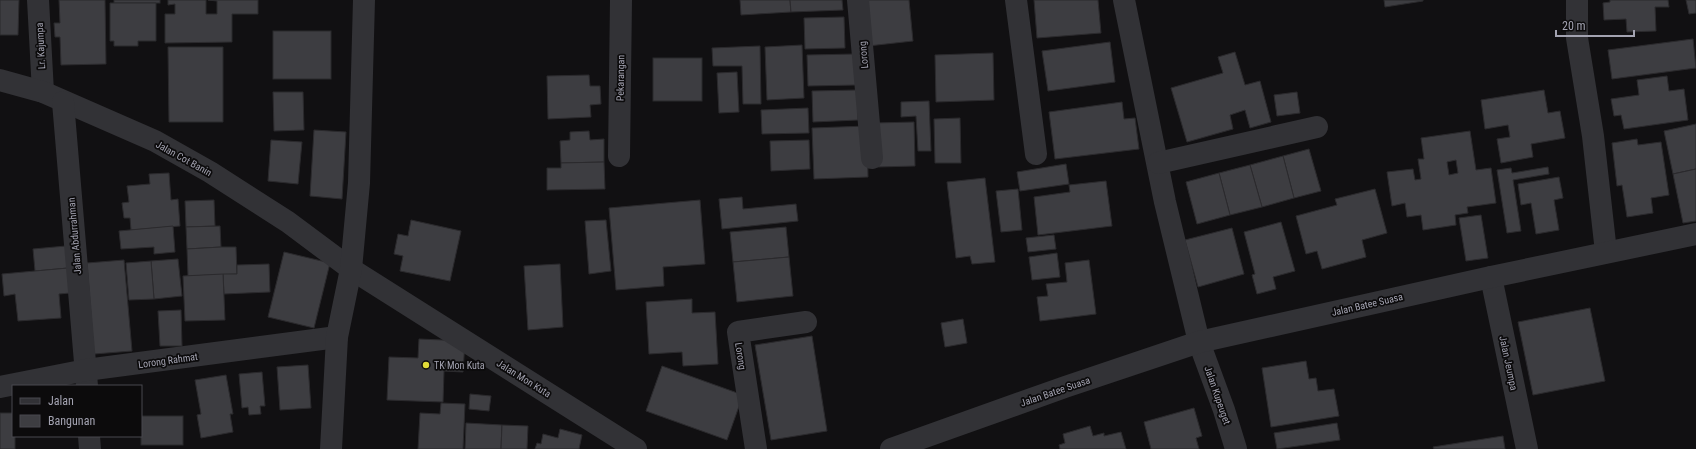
<svg xmlns="http://www.w3.org/2000/svg" width="1696" height="449" font-family="'Roboto Condensed',sans-serif">
  <style>
    .building { fill: #3d3d41; stroke: #2b2a2d; fill-rule: evenodd }
    .lines { fill: none; stroke-linecap: round; stroke-linejoin: round }
    .street { stroke: #323236; stroke-width: 22 }
    .poi-dot { fill: #e1db38; stroke: #0c0b0c; stroke-width: 1.5 }
    .labels { text-anchor: middle; stroke-width: 3.5; stroke-linejoin: round; paint-order: stroke }
    .street-label { font-size: 10px; fill: #a3a3b1; stroke: #0c0b0c }
    .poi-label { font-size: 10px; fill: #a3a3b1; stroke: #0c0b0c; text-anchor: start }
  </style>
  <rect width="100%" height="100%" fill="#111012"/>
  <g class="building">
    <path d="M0,0H19L18,35H0Z"/>
    <path d="M59,0H105L106,64L61,65L60,37H55L54,23H60Z"/>
    <rect x="114" y="0" width="46" height="3"/>
    <path d="M168,0H206V14H217V1L208,0H258V14H232V42L165,43V14H175V4L168,5Z"/>
    <path d="M740,0H790L791,12L741,15Z"/>
    <path d="M790,0H842L843,10L791,12Z"/>
    <path d="M863,0H909L913,41L868,46Z"/>
    <path d="M1034,0H1098L1101,33L1037,38Z"/>
    <path d="M1384,0H1423V1L1385,7Z"/>
    <path d="M1610,0H1668L1669,7H1655L1656,31L1627,32L1626,19L1604,20L1603,3L1610,2Z"/>
    <path d="M1686,0H1696V13L1689,14Z"/>
    <path d="M110,3H156V41H138V46H114V41H110Z"/>
    <path d="M844,17L845,48L805,49L804,18Z"/>
    <rect x="273" y="31" width="58" height="48"/>
    <path d="M1693,39L1696,68L1612,79L1608,50Z"/>
    <path d="M1110,42L1115,82L1048,91L1042,51Z"/>
    <path d="M802,45L804,98L767,100L765,47Z"/>
    <path d="M760,46L761,104H743L742,66H713L712,48Z"/>
    <path d="M168,47H223V122H169Z"/>
    <path d="M1235,52L1245,85L1260,81L1271,122L1250,128L1245,110L1230,115L1233,129L1187,142L1171,88L1223,73L1218,57Z"/>
    <path d="M993,53L994,100L936,102L935,55Z"/>
    <path d="M855,54L856,85L808,86L807,55Z"/>
    <rect x="653" y="58" width="49" height="43"/>
    <path d="M737,72L739,112L719,113L717,73Z"/>
    <path d="M589,75L590,86H600L601,104L590,105L591,117L548,119L547,76Z"/>
    <path d="M1667,76L1669,91L1684,89L1688,120L1624,129L1621,115L1614,116L1611,99L1639,95L1637,80Z"/>
    <path d="M857,90L858,120L813,122L812,91Z"/>
    <path d="M1544,90L1548,113L1560,111L1565,138L1531,144L1533,157L1501,163L1497,139L1510,137L1508,125L1485,129L1481,100Z"/>
    <path d="M273,92H303L304,130L274,131Z"/>
    <path d="M1297,92L1300,113L1277,116L1274,95Z"/>
    <path d="M929,101L931,151H918L916,116L901,117V102Z"/>
    <path d="M1122,102L1124,119L1135,118L1139,149L1055,159L1049,112Z"/>
    <path d="M808,108L809,133L762,134L761,110Z"/>
    <path d="M960,118L961,163H935L934,119Z"/>
    <path d="M914,122L915,166L877,167L875,123Z"/>
    <path d="M1696,124V169L1673,174L1664,131Z"/>
    <path d="M867,126L868,177L814,179L812,128Z"/>
    <path d="M314,130L346,132L342,199L310,196Z"/>
    <path d="M589,131L590,140L604,139V162L561,163L560,141L570,140V132Z"/>
    <path d="M1470,131L1476,170L1491,168L1496,203L1467,207L1468,213L1455,215L1456,225L1423,230L1421,215L1407,217L1405,203L1392,206L1387,172L1413,169L1415,180L1421,179L1418,159H1424L1421,138ZM1456,160L1458,173L1449,175L1447,162Z"/>
    <path d="M1637,139L1638,145L1661,142L1669,195L1651,198L1653,213L1627,217L1622,185L1617,186L1612,143Z"/>
    <path d="M271,140L302,142L298,184L268,181Z"/>
    <path d="M809,140L810,169L771,171L770,141Z"/>
    <path d="M1309,149L1321,191L1294,198L1283,156Z"/>
    <path d="M1283,156L1294,198L1262,207L1250,165Z"/>
    <path d="M604,162L605,189L547,190V168H561V163Z"/>
    <path d="M1066,164L1069,184L1020,191L1017,172Z"/>
    <path d="M1250,165L1262,207L1230,215L1219,173Z"/>
    <path d="M1548,167L1549,174L1513,180L1521,231L1507,233L1497,170L1511,168L1512,173Z"/>
    <path d="M1696,169V221L1683,223L1673,174Z"/>
    <path d="M169,173L171,200L178,199L180,226L131,230L130,218H124L122,203L129,202L127,186L150,184L149,174Z"/>
    <path d="M1219,173L1230,215L1197,224L1186,182Z"/>
    <path d="M1559,177L1563,198L1554,200L1559,230L1536,234L1531,203L1521,205L1518,184Z"/>
    <path d="M985,178L995,262L972,264L970,256L956,258L947,182Z"/>
    <path d="M1106,181L1112,226L1038,235L1034,197L1070,192L1069,185Z"/>
    <path d="M1018,189L1022,230L1001,232L996,191Z"/>
    <path d="M1375,189L1387,233L1362,240L1366,257L1322,269L1317,251L1306,254L1296,216L1337,205L1335,199Z"/>
    <path d="M742,197L743,209L796,204L798,221L722,229L719,199Z"/>
    <path d="M214,200L215,226L186,227L185,201Z"/>
    <path d="M700,200L705,264L663,267L664,286L616,290L609,208Z"/>
    <path d="M1481,215L1488,258L1466,261L1459,218Z"/>
    <path d="M411,220L461,231L450,281L400,271L403,256L394,254L398,234L408,236Z"/>
    <path d="M606,220L611,271L589,274L585,221Z"/>
    <path d="M1281,222L1295,271L1273,277L1276,289L1257,294L1252,275L1255,274L1244,232Z"/>
    <path d="M173,226L175,252L154,254V247L121,249L119,231Z"/>
    <path d="M220,226L221,247L187,249L186,227Z"/>
    <path d="M786,227L789,257L733,262L730,232Z"/>
    <path d="M1232,228L1244,274L1198,287L1185,240Z"/>
    <path d="M1054,235L1056,249L1028,252L1026,238Z"/>
    <path d="M66,246L68,268L35,271L33,249Z"/>
    <path d="M221,247H236L237,274L188,276L187,249Z"/>
    <path d="M284,252L330,263L314,328L268,317Z"/>
    <path d="M1057,253L1060,277L1032,280L1029,257Z"/>
    <path d="M789,257L793,296L737,302L733,262Z"/>
    <path d="M178,259L182,296L154,299L151,261Z"/>
    <path d="M124,260L132,351L94,354L87,263Z"/>
    <path d="M1089,260L1096,314L1040,321L1037,297L1048,296L1046,284L1067,282L1065,263Z"/>
    <path d="M151,261L154,299L129,300L126,263Z"/>
    <path d="M269,264L270,292L224,294L223,274H237V265Z"/>
    <path d="M560,264L563,327L528,330L524,266Z"/>
    <path d="M68,268L70,293L59,294L61,318L18,321L15,294L4,296L2,274Z"/>
    <path d="M223,274L225,320L185,321L183,276Z"/>
    <path d="M692,299V313L715,312L718,364L683,366L682,352L649,354L646,302Z"/>
    <path d="M1590,308L1605,381L1533,395L1518,322Z"/>
    <path d="M181,310L182,346H160L158,311Z"/>
    <path d="M963,319L967,343L945,347L941,323Z"/>
    <path d="M812,336L827,431L771,440L755,345Z"/>
    <path d="M419,339L465,341L463,372L444,371L443,402L387,400L389,357L418,358Z"/>
    <path d="M1306,361L1309,379L1316,378L1318,391L1334,389L1339,416L1271,427L1262,368Z"/>
    <path d="M308,365L311,408L280,410L277,367Z"/>
    <path d="M662,366L743,395L727,440L646,411Z"/>
    <path d="M262,372L265,406H260L261,414L249,415L248,407L242,408L239,374Z"/>
    <path d="M226,375L233,414H230L233,432L201,438L197,415L201,414L195,380Z"/>
    <path d="M470,394L491,396L489,411L469,409Z"/>
    <path d="M441,403L465,404L463,449H418L420,413L440,414Z"/>
    <path d="M1194,408L1202,436L1196,438L1199,449H1151L1144,422Z"/>
    <path d="M0,413H13V436H15V449H0Z"/>
    <rect x="141" y="416" width="42" height="29"/>
    <path d="M466,423L502,425L501,449H465Z"/>
    <path d="M1337,423L1340,440L1277,449L1274,433Z"/>
    <path d="M502,425L528,426L527,449H501Z"/>
    <path d="M1090,426L1093,436L1104,433V436L1121,432L1126,449H1060L1059,445L1065,443L1063,434Z"/>
    <path d="M560,429L582,435L579,449H535L537,443L541,444L543,434L558,438Z"/>
    <path d="M1503,436L1505,449H1434L1433,447Z"/>
  </g>
  <g class="lines">
    <g class="street">
      <path d="M38,0L43,92"/>
      <path d="M858,0L872,158"/>
      <path d="M1016,0L1036,154"/>
      <path d="M1124,0L1165,202L1199,342L1224,410L1236,449"/>
      <path d="M1577,0V38L1593,136L1606,252"/>
      <path d="M0,80L43,92L155,141L210,172L288,222L351,269L636,449"/>
      <path d="M63,102L87,386"/>
      <path d="M619,156L621,0"/>
      <path d="M1158,163L1317,127"/>
      <path d="M1491,277L1527,449"/>
      <path d="M0,387L86,370L337,337"/>
      <path d="M89,436L90,449"/>
      <path d="M331,449L337,337L351,269L359,183L364,0"/>
      <path d="M756,449L738,332L806,322"/>
      <path d="M891,449L1065,387L1199,342L1491,277L1696,234"/>
    </g>
  </g>
  <circle class="poi-dot" cx="426" cy="365" r="4"/>
  <g class="labels">
    <g class="street-label">
      <text transform="translate(40 46) rotate(-93)" y="4">Lr. Kajumpa</text>
      <text transform="translate(863 55) rotate(-95)" y="4">Lorong</text>
      <text transform="translate(620 78) rotate(-89)" y="4">Pekarangan</text>
      <text transform="translate(184 158) rotate(29)" y="4">Jalan Cot Banin</text>
      <text transform="translate(74 236) rotate(-95)" y="4">Jalan Abdurrahman</text>
      <text transform="translate(1367 304) rotate(-13)" y="4">Jalan Batee Suasa</text>
      <text transform="translate(741 356) rotate(81)" y="4">Lorong</text>
      <text transform="translate(168 360) rotate(-8)" y="4">Lorong Rahmat</text>
      <text transform="translate(1509 363) rotate(78)" y="4">Jalan Jeumpa</text>
      <text transform="translate(524 378) rotate(32)" y="4">Jalan Mon Kuta</text>
      <text transform="translate(1055 391) rotate(-19)" y="4">Jalan Batee Suasa</text>
      <text transform="translate(1218 395) rotate(71)" y="4">Jalan Kupeuget</text>
    </g>
    <g class="poi-label">
      <text x="434" y="369">TK Mon Kuta</text>
    </g>
  </g>
  <rect x="12" y="385" width="130" height="52" fill="#0c0b0c" stroke="#48484e"/>
  <rect x="20" y="398" width="20" height="6" fill="#323236" stroke="#48484e"/>
  <text x="48" y="405" font-size="12" fill="#a3a3b1">Jalan</text>
  <rect x="20" y="415" width="20" height="12" fill="#3d3d41" stroke="#48484e"/>
  <text x="48" y="425" font-size="12" fill="#a3a3b1">Bangunan</text>
  <path d="M1556 30v6h78v-6" fill="none" stroke="#a3a3b1" stroke-width="2"/>
  <text x="1562" y="30" font-size="12" fill="#a3a3b1" stroke="#0c0b0c" stroke-width="3" paint-order="stroke">20 m</text>
</svg>
